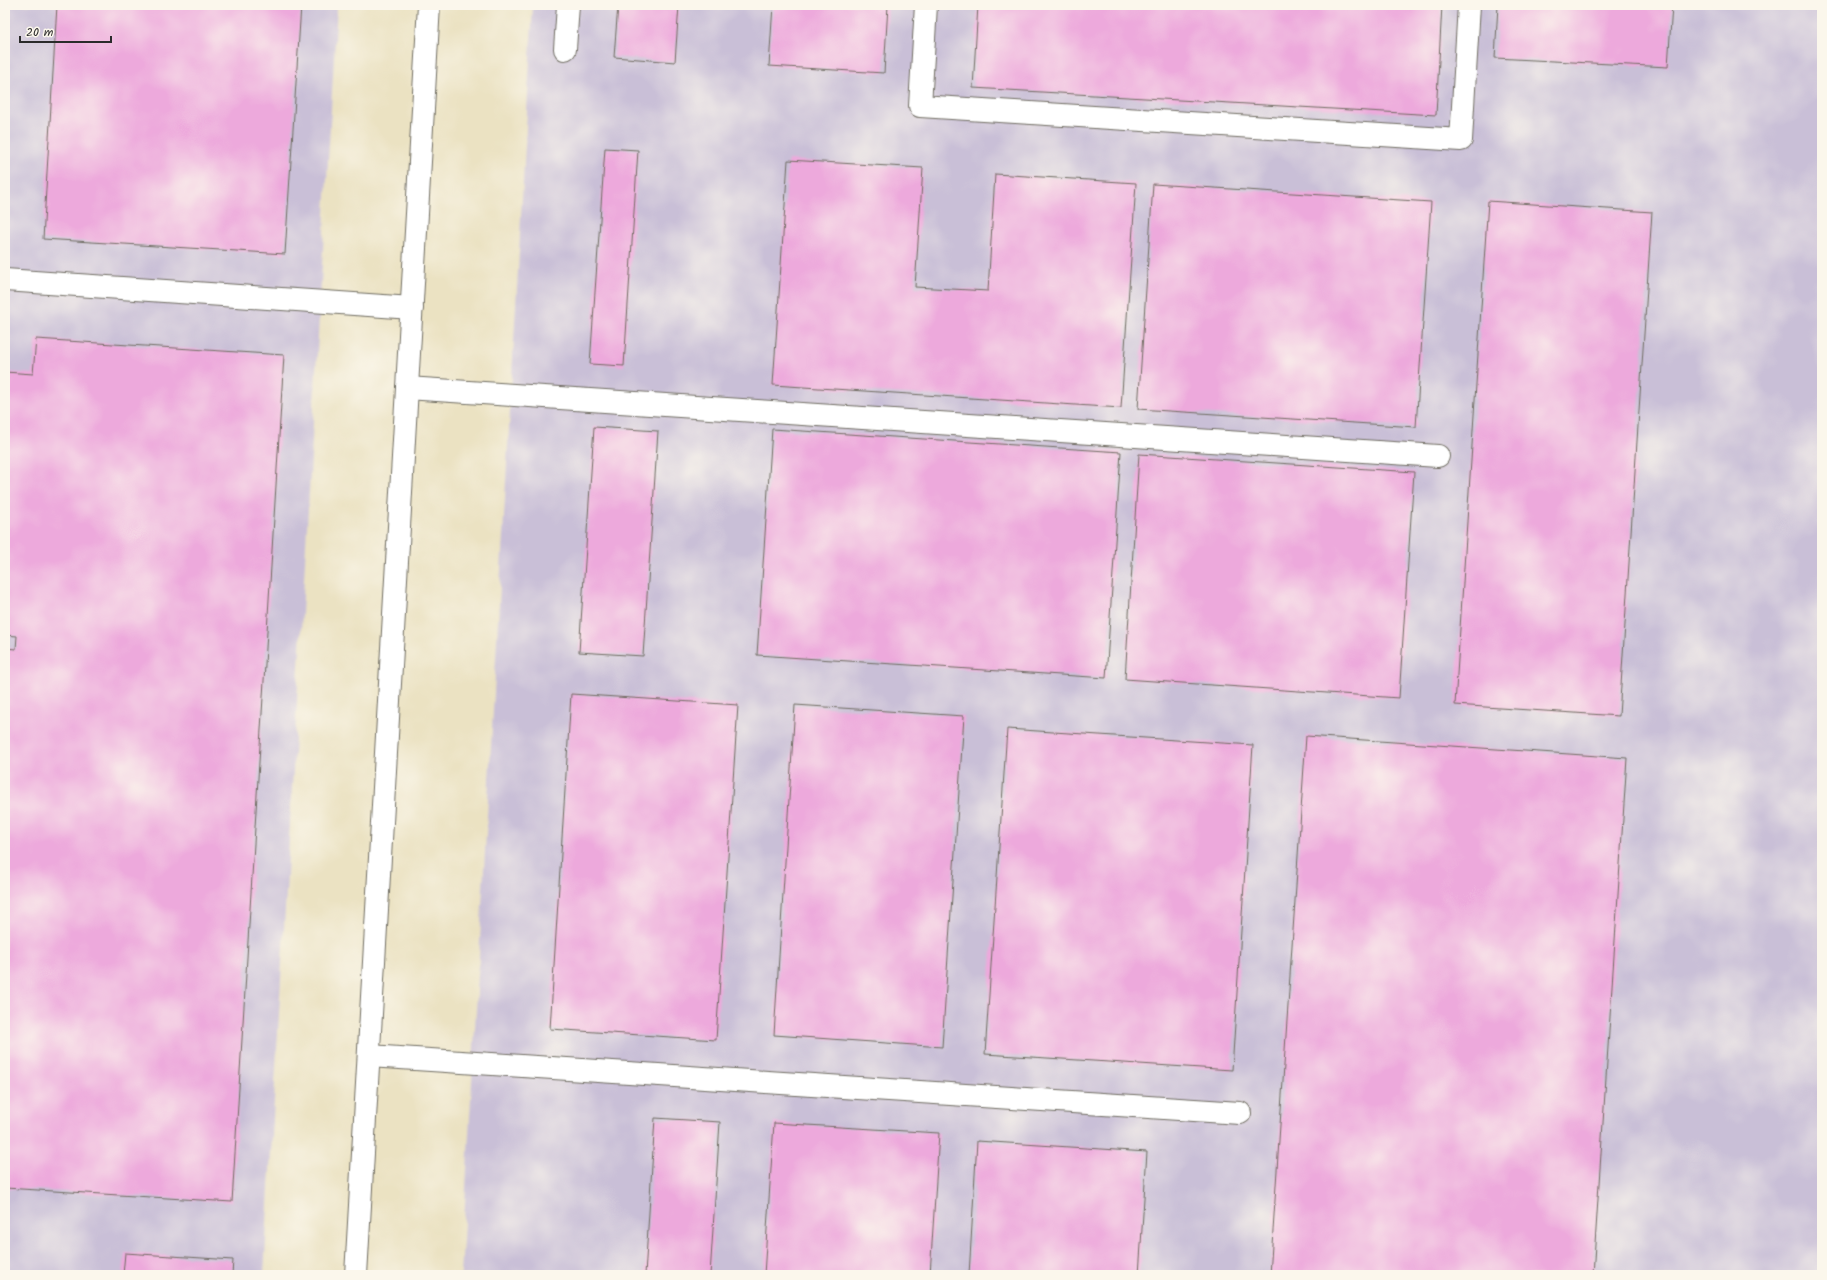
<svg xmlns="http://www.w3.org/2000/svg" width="1827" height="1280" font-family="Kalam,sans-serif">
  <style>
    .industrial { fill: #c9bfd7 }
    .building { fill: #eda9dc }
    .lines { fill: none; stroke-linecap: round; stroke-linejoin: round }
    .minor-casing { stroke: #6e6b60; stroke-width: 24 }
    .minor { stroke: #fff; stroke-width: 22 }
  </style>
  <rect width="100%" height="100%" fill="#fbf7ec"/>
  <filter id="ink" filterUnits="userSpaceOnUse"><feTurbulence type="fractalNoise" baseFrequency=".025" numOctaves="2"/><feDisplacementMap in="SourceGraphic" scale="8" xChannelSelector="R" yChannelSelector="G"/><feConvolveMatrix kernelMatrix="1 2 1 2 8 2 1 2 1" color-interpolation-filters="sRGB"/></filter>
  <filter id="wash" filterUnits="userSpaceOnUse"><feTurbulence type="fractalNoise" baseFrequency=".012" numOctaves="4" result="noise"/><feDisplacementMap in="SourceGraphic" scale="16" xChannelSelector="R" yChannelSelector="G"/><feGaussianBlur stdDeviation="0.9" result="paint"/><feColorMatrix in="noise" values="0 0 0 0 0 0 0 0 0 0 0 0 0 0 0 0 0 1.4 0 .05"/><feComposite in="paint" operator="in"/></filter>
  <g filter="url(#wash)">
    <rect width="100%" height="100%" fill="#ebe2c2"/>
    <g class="industrial">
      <path d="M5,5H337L264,1275H5Z"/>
      <path d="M533,5H1822V1275H461Z"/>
    </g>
    <g id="blocks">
      <g class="building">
        <path d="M57,5H301L285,254L43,239Z"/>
        <path d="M618,5H679L675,62L614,57Z"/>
        <path d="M773,5H888L884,73L769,66Z"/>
        <path d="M978,5H1442L1436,115L973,88Z"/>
        <path d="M1498,5H1672L1668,67L1495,58Z"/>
        <path d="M605,148L638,150L624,366L590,364Z"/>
        <path d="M788,160L923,168L915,287L988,291L995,174L1136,183L1121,408L773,385Z"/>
        <path d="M1153,184L1431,202L1416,427L1138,409Z"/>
        <path d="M1488,201L1652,212L1619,716L1455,705Z"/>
        <path d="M36,339L284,355L232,1202L5,1188V648L16,649L17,636L5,635V372L33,374Z"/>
        <path d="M594,427L658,431L643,656L579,652Z"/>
        <path d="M772,429L1121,452L1106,678L757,655Z"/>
        <path d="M1139,454L1414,472L1399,698L1125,679Z"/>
        <path d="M571,694L738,705L716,1040L550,1029Z"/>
        <path d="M795,705L964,716L942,1047L774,1035Z"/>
        <path d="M1007,729L1253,745L1232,1070L985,1054Z"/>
        <path d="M1306,736L1627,758L1593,1275H1270Z"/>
        <path d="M655,1118L720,1122L710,1275H645Z"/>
        <path d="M774,1123L939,1133L930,1275H764Z"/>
        <path d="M977,1141L1147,1152L1139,1275H969Z"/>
        <path d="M125,1253L233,1260L232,1275H123Z"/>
      </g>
    </g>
  </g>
  <g filter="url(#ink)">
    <use href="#blocks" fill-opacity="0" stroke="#6e6b60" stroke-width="1"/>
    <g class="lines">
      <defs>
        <g id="minor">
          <path d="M926,5L920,106L1461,140L1469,5"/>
          <path d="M565,49L568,5"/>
          <path d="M5,280L412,308"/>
          <path d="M407,388L1438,456"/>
          <path d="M369,1056L1240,1113"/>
          <path d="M356,1275L429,5"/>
        </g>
      </defs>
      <use href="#minor" class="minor-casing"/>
      <use href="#minor" class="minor"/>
    </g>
  </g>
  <rect width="1827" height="1280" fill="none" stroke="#fbf7ec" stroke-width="20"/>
  <path d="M20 36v6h91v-6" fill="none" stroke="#2b2b2b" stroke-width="2"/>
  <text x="26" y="36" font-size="12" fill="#2b2b2b" stroke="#fbf7ec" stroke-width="3" paint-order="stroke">20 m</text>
</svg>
